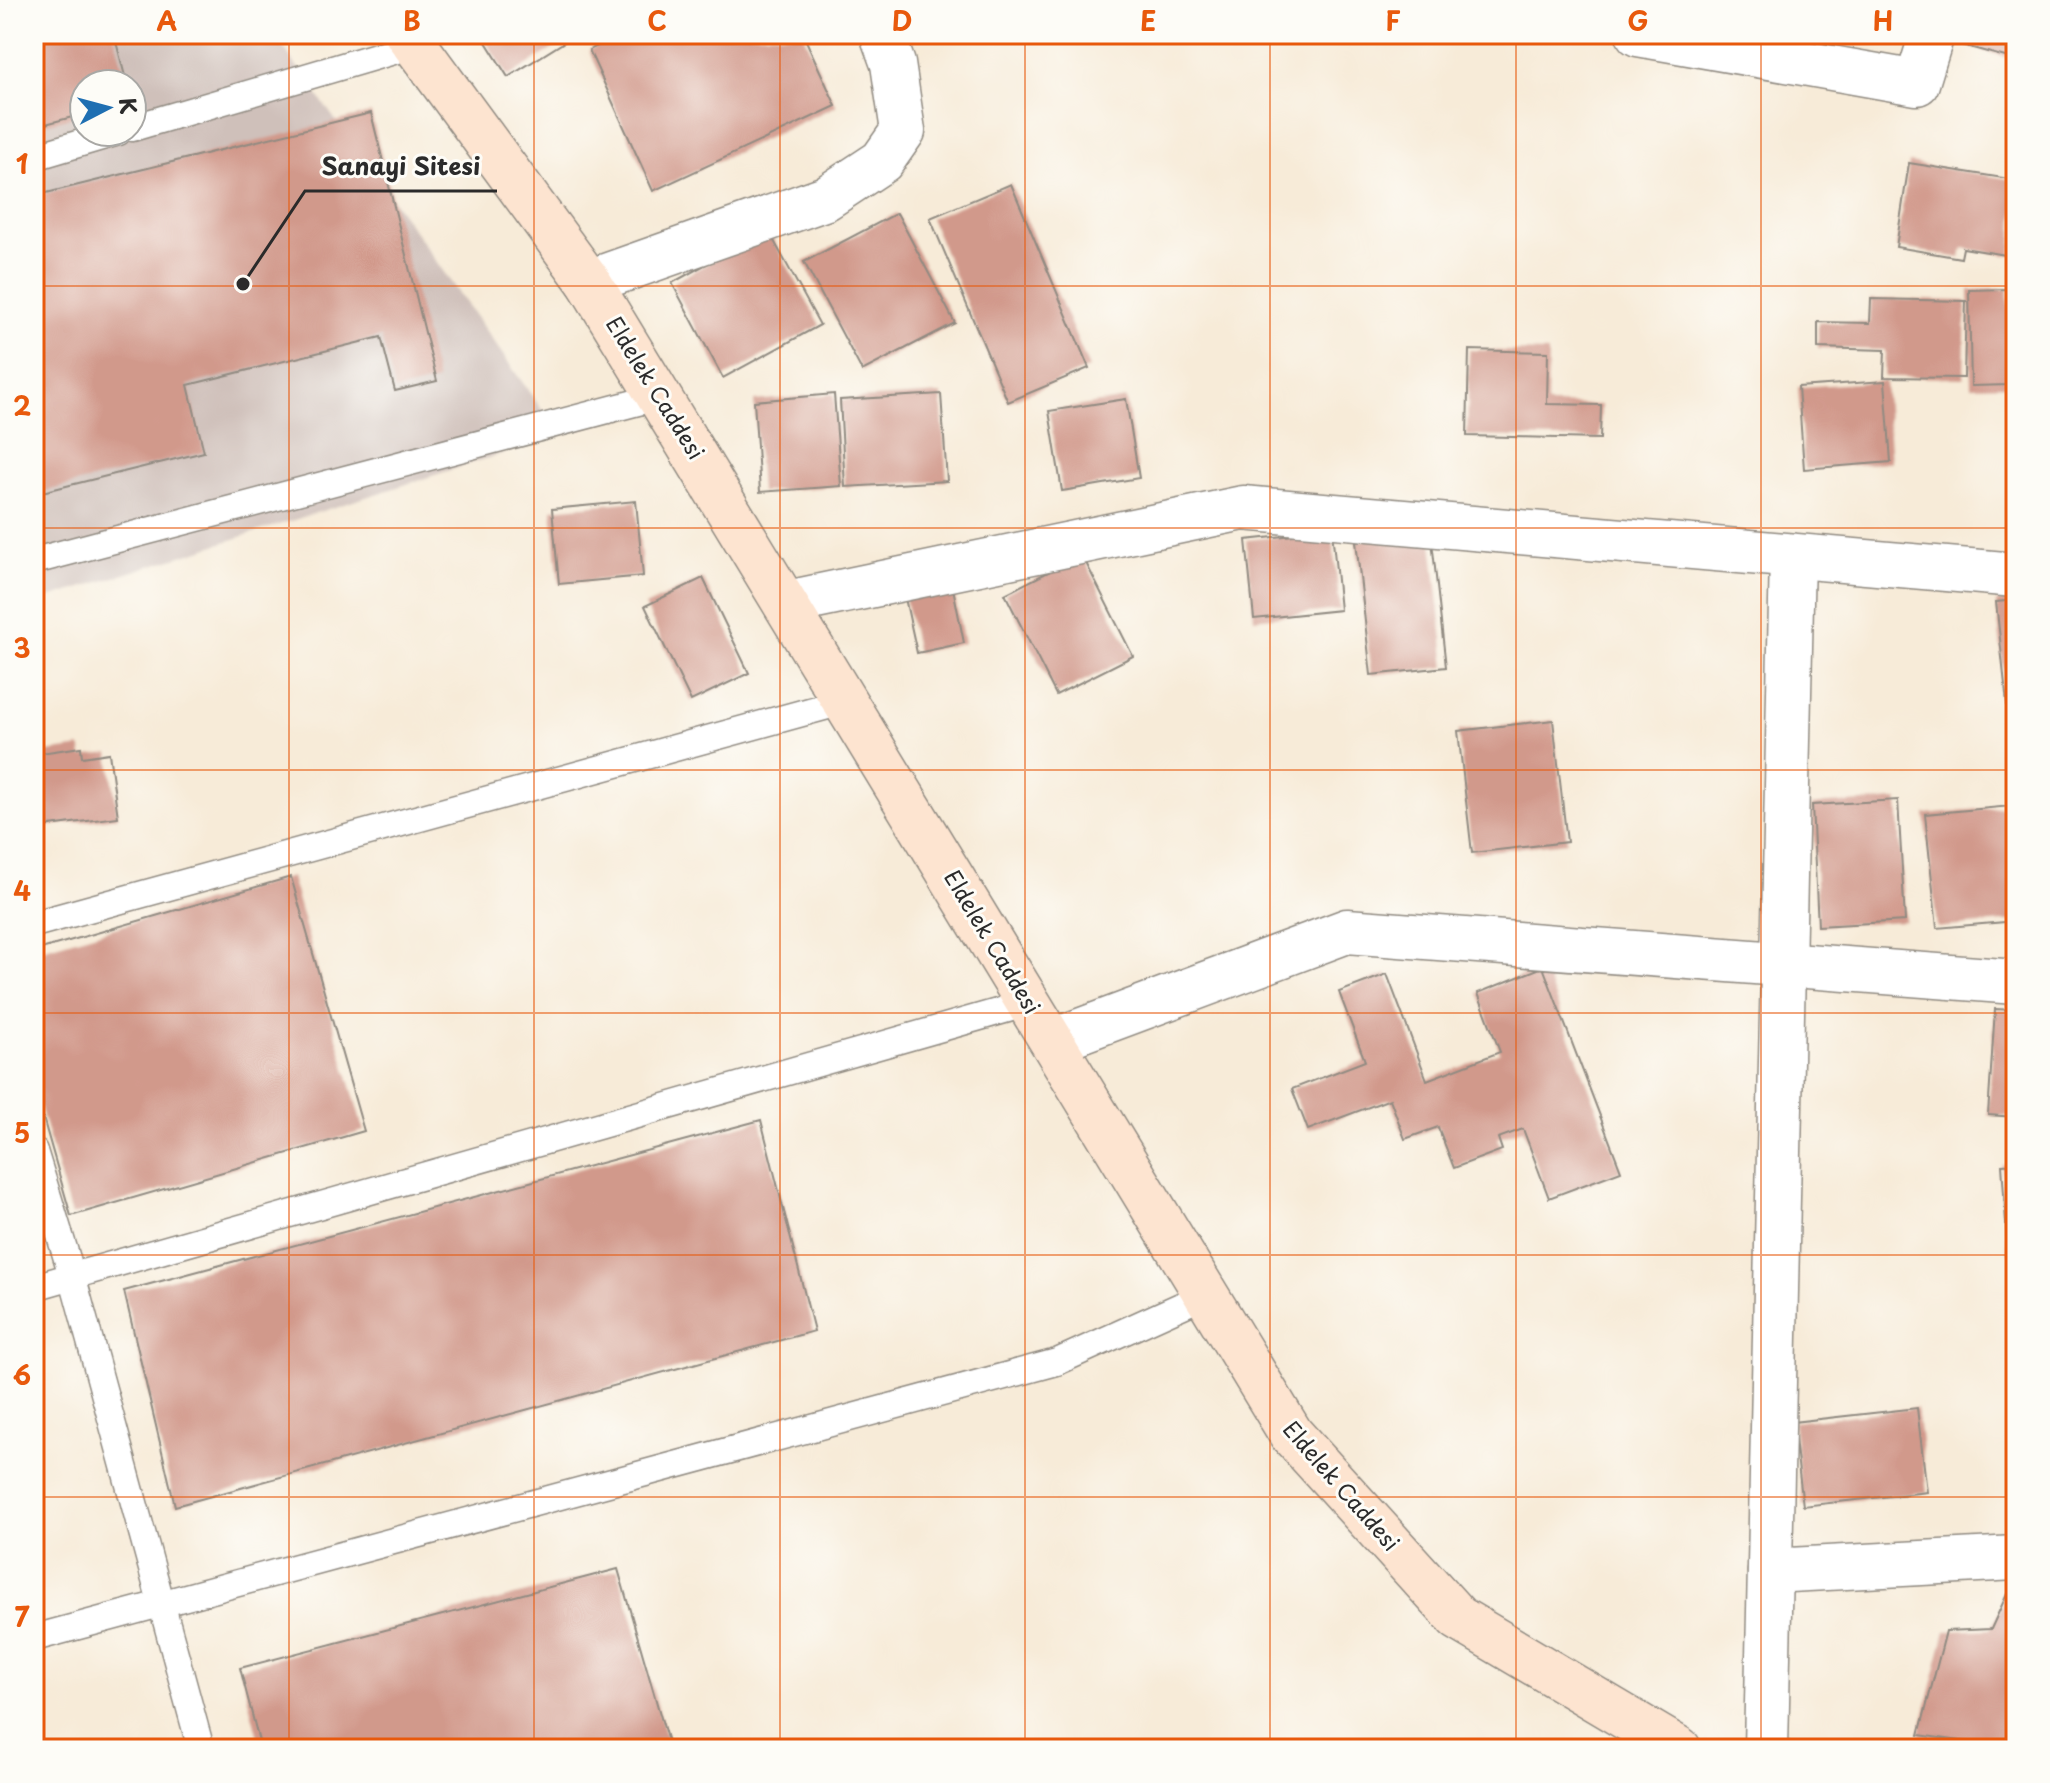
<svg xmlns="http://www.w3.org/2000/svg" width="2050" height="1783" font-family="'Playpen Sans',sans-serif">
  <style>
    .industrial { fill: #cfc0ba; fill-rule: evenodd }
    .building { fill: #d1998b }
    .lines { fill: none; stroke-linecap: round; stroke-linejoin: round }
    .lane-casing { stroke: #918b82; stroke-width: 29 }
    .street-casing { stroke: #918b82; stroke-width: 47 }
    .secondary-casing { stroke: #918b82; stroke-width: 47 }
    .lane { stroke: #fff; stroke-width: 26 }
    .street { stroke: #fff; stroke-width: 44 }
    .secondary { stroke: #fde4d0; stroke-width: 44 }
    .grid { fill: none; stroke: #e8590c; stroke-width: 2; stroke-opacity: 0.55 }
    .labels { text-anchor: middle; stroke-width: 6; stroke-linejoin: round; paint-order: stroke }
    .street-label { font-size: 22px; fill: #2b2b2b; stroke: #fdfcf7 }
    .leader { fill: none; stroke: #2b2b2b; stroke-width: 3 }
    .callout-dot { fill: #2b2b2b; stroke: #fdfcf7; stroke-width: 3 }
    .callout-label { font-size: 24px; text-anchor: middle; font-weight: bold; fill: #2b2b2b; stroke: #fdfcf7; stroke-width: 6; stroke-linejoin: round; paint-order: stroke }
    .neatline { fill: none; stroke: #e8590c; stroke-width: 3 }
    .grid-label { font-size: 26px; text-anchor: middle; font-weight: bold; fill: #e8590c }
  </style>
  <rect width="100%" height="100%" fill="#fdfcf7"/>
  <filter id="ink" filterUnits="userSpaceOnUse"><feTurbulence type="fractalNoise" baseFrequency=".0125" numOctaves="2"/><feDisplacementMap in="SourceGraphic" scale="16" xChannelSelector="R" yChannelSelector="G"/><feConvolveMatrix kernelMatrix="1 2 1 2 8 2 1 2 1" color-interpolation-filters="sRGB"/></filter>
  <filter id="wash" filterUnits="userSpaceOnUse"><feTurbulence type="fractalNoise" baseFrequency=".006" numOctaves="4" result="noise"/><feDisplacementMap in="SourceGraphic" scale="32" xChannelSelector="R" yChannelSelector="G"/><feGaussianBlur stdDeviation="1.8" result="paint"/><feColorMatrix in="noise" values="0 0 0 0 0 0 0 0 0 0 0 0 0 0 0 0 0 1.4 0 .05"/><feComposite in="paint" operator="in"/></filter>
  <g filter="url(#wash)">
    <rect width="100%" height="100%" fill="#f7ebd8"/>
    <path class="industrial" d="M34,34H274L560,435L34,603ZM84,84H132V132H84Z"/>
    <g id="blocks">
      <g class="building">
        <path d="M34,34H114L127,84H84V114L34,127Z"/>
        <path d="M481,34H577L508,77Z"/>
        <path d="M624,34H803L836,106L653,191L589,50Z"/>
        <path d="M1953,34H2016V60L1951,42Z"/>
        <path d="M371,113L437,381L395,391L381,337L188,385L204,452L34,494V196Z"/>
        <path d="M1909,163L2016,180L2012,256L1963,248L1961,258L1896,247Z"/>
        <path d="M1011,184L1089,368L1008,402L930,218Z"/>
        <path d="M897,213L955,323L862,371L804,262Z"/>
        <path d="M768,230L820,325L723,378L672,283Z"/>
        <path d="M2008,289L2011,385L1971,386L1969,290Z"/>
        <path d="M1871,299L1966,301L1964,378L1884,377L1885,350L1818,348V322L1870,323Z"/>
        <path d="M1469,350L1548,352L1547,404L1601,405L1600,439L1467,436Z"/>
        <path d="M1885,381L1891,462L1804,469L1798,387Z"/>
        <path d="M834,394L841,486L760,492L754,401Z"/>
        <path d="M941,394L947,481L845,487L840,400Z"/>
        <path d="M1126,399L1139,478L1062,491L1049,411Z"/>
        <path d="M636,501L643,576L559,584L552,509Z"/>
        <path d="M1332,531L1340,610L1254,619L1246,540Z"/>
        <path d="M1431,532L1446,667L1371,675L1356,541Z"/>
        <path d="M1082,555L1133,656L1056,695L1005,594Z"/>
        <path d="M703,578L749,673L691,701L645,606Z"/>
        <path d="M953,588L964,643L917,653L905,598Z"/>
        <path d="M2016,600V721L2009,722L1996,602Z"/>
        <path d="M1553,720L1567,842L1472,853L1458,731Z"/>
        <path d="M81,747L82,757L109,753L118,817L34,828V754Z"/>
        <path d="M1898,800L1905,921L1818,926L1812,805Z"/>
        <path d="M2011,806L2016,921L1937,928L1925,814Z"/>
        <path d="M291,877L364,1131L71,1216L34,1086V951Z"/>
        <path d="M1543,967L1621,1171L1549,1198L1523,1129L1498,1138L1502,1150L1454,1168L1438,1127L1405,1139L1390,1099L1308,1130L1292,1089L1365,1061L1339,992L1387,974L1427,1080L1500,1052L1478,993Z"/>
        <path d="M1995,1009L2016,1010V1117L1988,1115Z"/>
        <path d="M761,1120L814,1331L175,1506L124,1291Z"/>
        <path d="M2016,1164V1252L2008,1253L2002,1165Z"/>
        <path d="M1917,1408L1927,1492L1803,1506L1793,1422Z"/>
        <path d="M618,1569L670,1749H261L240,1668Z"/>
        <path d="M2007,1594L2016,1597V1749L1919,1735L1946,1631L1991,1629Z"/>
      </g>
    </g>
  </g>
  <g filter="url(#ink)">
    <use href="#blocks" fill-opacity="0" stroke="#918b82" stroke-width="2"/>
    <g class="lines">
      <defs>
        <g id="lane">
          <path d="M132,128L414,45"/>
          <path d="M34,157L118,132"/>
          <path d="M34,561L661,396"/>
          <path d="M34,924L846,701"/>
          <path d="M34,1151L72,1275L201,1749"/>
          <path d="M34,1287L1029,1003"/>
          <path d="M34,1638L1057,1362L1207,1294"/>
        </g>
        <g id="street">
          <path d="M1638,34L1917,83L1932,34"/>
          <path d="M589,282L826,198L882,161L903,131L893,64L882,34"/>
          <path d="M787,603L1243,508L2016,575"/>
          <path d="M1053,1041L1347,931L2016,982"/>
          <path d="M1770,1571L2016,1558"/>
          <path d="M1766,1749L1792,556"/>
        </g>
        <path id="secondary" d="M407,34L589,282L1291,1434L1458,1618L1679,1749"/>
      </defs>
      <use href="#lane" class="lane-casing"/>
      <use href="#street" class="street-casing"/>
      <use href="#secondary" class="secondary-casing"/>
      <use href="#lane" class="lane"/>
      <use href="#street" class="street"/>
      <use href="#secondary" class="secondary"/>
    </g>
  </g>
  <path class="grid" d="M289,34V1749M534,34V1749M780,34V1749M1025,34V1749M1270,34V1749M1516,34V1749M1761,34V1749M34,286H2016M34,528H2016M34,770H2016M34,1013H2016M34,1255H2016M34,1497H2016"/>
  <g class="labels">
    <g class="street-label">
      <text transform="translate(655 388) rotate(58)" y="8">Eldelek Caddesi</text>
      <text transform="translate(992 942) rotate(59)" y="8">Eldelek Caddesi</text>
      <text transform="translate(1341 1486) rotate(49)" y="8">Eldelek Caddesi</text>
    </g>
  </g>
  <path class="leader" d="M243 284L305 191H497"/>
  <circle class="callout-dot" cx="243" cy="284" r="8"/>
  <g class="callout-label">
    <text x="401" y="175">Sanayi Sitesi</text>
  </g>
  <rect width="2050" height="1783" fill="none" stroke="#fdfcf7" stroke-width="88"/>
  <g transform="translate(108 108) rotate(84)"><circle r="38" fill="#fdfcf7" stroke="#a9a8a5" stroke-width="2"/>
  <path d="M0-6L14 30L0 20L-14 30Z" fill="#1f6fb2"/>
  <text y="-12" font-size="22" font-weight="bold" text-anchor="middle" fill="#2b2b2b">K</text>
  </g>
  <rect x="44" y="44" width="1962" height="1695" class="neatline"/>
  <g class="grid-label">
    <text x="167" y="31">A</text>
    <text x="412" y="31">B</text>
    <text x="657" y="31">C</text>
    <text x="902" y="31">D</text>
    <text x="1148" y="31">E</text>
    <text x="1393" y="31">F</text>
    <text x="1638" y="31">G</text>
    <text x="1883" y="31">H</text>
    <text x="22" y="174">1</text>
    <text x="22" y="416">2</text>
    <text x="22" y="658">3</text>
    <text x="22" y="901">4</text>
    <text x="22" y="1143">5</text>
    <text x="22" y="1385">6</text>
    <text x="22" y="1627">7</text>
  </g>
</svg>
